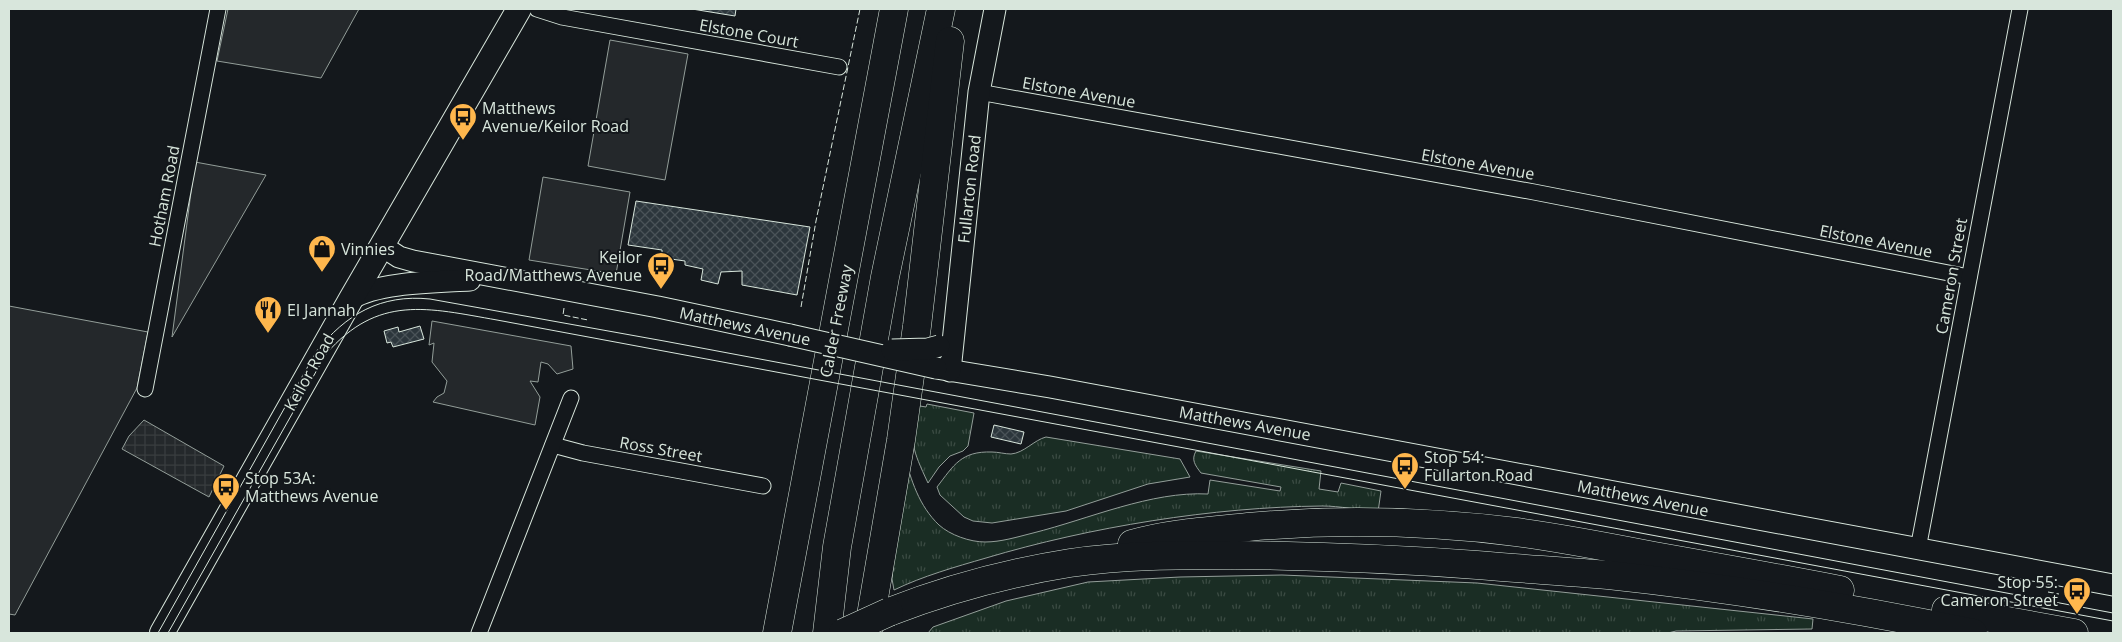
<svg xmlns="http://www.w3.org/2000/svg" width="2122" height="642" font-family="'Open Sans',sans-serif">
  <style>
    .grass { fill: url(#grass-tufts); stroke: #939e99 }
    .parking { fill: #24282b; stroke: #939e99 }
    .plaza { fill: url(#plaza-grid); stroke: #939e99 }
    .building { fill: url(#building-cross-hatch); stroke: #d8e6dc }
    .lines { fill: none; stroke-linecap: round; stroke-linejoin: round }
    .minor-casing { stroke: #d8e6dc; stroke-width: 17 }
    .secondary-casing { stroke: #d8e6dc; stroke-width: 23 }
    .primary-casing { stroke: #d8e6dc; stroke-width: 26 }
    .motorway-casing { stroke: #d8e6dc; stroke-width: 29 }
    .minor { stroke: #14181c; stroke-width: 15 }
    .secondary { stroke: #14181c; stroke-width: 21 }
    .primary { stroke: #14181c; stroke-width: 24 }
    .motorway { stroke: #14181c; stroke-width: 28 }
    .tram { stroke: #d8e6dc; stroke-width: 1 }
    .secondary-bridge-casing { stroke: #d8e6dc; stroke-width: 23; stroke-linecap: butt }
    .motorway-bridge-casing { stroke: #d8e6dc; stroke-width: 29; stroke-linecap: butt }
    .secondary-bridge { stroke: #14181c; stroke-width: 21 }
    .motorway-bridge { stroke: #14181c; stroke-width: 28 }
    .fence { stroke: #d8e6dc; stroke-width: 1; stroke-dasharray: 6 2.5; stroke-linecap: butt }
    .labels { text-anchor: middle; stroke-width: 4; stroke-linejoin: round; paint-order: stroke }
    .street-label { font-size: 16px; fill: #d8e6dc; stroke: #14181c }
    .poi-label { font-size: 16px; fill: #d8e6dc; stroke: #14181c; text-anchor: start }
  </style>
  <defs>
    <pattern id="grass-tufts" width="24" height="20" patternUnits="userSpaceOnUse" patternTransform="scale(1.25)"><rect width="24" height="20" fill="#1a2d24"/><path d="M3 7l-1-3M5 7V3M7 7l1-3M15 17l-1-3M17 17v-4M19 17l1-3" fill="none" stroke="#3b4b43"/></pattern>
    <pattern id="plaza-grid" width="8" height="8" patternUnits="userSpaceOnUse" patternTransform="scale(1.25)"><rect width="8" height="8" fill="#24282b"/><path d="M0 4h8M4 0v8" fill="none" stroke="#393d3f"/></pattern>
    <pattern id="building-cross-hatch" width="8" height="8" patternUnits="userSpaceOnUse" patternTransform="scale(1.25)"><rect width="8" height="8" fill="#2c363c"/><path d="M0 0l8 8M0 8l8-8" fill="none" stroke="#4a5358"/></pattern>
  </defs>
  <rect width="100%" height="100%" fill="#14181c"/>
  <g class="grass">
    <path d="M927,404L974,413L968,446L963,451L950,456L939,467L928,483C912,449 910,442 914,405L926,407Z"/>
    <path d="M1046,437L1180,459L1190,477L1148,484L1066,511L992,523L973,521L964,517L940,495L937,487C954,465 961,451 992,452C998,452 1005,454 1011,454C1024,453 1034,440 1046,437Z"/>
    <path d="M1196,451L1321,471L1319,489L1338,492L1341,483L1381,491L1378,512C1359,510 1340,506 1322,506C1213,507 1090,527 986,558C955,567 923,576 894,590L892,579L904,454C911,480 919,506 939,525C950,535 970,542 985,542C1001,542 1017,537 1033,533C1089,519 1151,491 1208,494L1210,480L1280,491L1281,487L1201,473C1195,465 1191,460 1196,451Z"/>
    <path d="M1282,575L1477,583L1813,619L1812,629L1676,631L1668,633H928L933,627L1006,601L1088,582L1180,577Z"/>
  </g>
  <g class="parking">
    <path d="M228,9H359L321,78L217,61Z"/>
    <path d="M610,40L688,54L665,180L588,166Z"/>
    <path d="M195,162L266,175L172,337Z"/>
    <path d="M543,177L630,192L616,274L529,260Z"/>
    <path d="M9,306L148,332L137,388L15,615L9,614Z"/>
    <path d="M432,321L571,346L573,369L557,374L548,364L541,362L538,382L530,381L540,397L535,425L433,402L437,397L444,393L447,381L432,362L434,343L429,345Z"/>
  </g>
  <path class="plaza" d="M144,420L224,466L209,497L122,449L129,436Z"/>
  <g class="building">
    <path d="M692,9H736L735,16Z"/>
    <path d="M636,201L810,227L797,295L742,285V271L721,272L718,284L701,280L703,269L685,265V261L664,258L662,255V250L628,245Z"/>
    <path d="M420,326L424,339L393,347L391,342L387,343L384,331L398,327L399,332Z"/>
    <path d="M994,425L1024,432L1021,444L991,437Z"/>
  </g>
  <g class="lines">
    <defs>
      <g id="minor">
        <path d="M537,9L562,17L839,67"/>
        <path d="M979,92L1534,192L1969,277"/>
        <path d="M145,389L218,9"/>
        <path d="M553,445L583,453L763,486"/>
        <path d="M1918,549L2020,9"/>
        <path d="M479,633L571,398"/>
      </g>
      <g id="secondary">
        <path d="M382,246L399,257L413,261L658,307L790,335"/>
        <path d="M351,299C377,282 438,282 470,280"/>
        <path d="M936,368L1050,387L2113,585"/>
        <path d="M950,371L979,92L995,9"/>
      </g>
      <path id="primary" d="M162,633L351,299L519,9"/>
      <g id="motorway">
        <path d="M1132,544C1170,533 1210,531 1248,527C1337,519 1427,521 1516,532C1562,538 1608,547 1654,556C1716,567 1778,578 1840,590"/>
        <path d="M1946,610L2074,633"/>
        <path d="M889,612C948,589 1007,573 1070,563C1124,555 1180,555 1235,555C1316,556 1396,559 1477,565C1521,569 1565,571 1608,575C1730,588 1853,608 1973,633"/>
        <path d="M777,633L894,9"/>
        <path d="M827,633L837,547L885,277L941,9"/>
        <path d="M868,633L901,440L917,326L950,41"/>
      </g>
    </defs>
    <use href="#minor" class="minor-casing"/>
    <use href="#secondary" class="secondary-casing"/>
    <use href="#primary" class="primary-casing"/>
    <use href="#motorway" class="motorway-casing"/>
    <use href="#minor" class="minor"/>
    <use href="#secondary" class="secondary"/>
    <use href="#primary" class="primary"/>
    <use href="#motorway" class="motorway"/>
    <g class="tram">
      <path d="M158,633L316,352C346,314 381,294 430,299L664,341L2113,613"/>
      <path d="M168,633L326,354C378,294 428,308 497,320L2113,621"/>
    </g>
    <defs>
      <g id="secondary-bridge">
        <path d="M790,335L936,368"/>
        <path d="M892,350L928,349L939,346"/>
      </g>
      <path id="motorway-bridge" d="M843,633L889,612"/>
    </defs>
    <use href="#secondary-bridge" class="secondary-bridge-casing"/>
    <use href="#motorway-bridge" class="motorway-bridge-casing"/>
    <use href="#secondary-bridge" class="secondary-bridge"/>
    <use href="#motorway-bridge" class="motorway-bridge"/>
    <g class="fence">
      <path d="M801,307L816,221L860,9"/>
      <path d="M564,308L563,315L588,320"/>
      <path d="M2048,592L2059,594"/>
    </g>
  </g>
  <defs>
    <symbol id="bus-pin" viewBox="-11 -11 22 30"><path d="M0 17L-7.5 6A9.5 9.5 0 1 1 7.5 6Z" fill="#ffb74d" stroke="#14181c"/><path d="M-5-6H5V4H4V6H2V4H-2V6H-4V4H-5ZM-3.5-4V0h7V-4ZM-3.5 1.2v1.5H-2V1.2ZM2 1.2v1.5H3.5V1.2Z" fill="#111"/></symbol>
    <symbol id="shop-pin" viewBox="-11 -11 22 30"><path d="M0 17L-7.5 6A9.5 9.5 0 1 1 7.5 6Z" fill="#ffb74d" stroke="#14181c"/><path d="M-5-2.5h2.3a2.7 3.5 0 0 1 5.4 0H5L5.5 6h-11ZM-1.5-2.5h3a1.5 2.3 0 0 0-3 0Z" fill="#111"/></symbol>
    <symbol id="restaurant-pin" viewBox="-11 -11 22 30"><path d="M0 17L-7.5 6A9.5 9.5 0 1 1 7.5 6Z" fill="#ffb74d" stroke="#14181c"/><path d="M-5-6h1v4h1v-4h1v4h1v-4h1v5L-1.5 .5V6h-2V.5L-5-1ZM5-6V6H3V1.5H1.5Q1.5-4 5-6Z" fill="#111"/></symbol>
  </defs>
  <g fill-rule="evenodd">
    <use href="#bus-pin" x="447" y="101" width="32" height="43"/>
    <use href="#shop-pin" x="306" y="233" width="32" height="43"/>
    <use href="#bus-pin" x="645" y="250" width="32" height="43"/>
    <use href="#restaurant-pin" x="252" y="294" width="32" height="43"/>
    <use href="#bus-pin" x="1389" y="450" width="32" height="43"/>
    <use href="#bus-pin" x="210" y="471" width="32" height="43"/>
    <use href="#bus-pin" x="2061" y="575" width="32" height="43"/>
  </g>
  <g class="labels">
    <g class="street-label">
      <text transform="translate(749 33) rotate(10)" y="6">Elstone Court</text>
      <text transform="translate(1079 92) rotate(10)" y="6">Elstone Avenue</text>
      <text transform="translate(1478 164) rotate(10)" y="6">Elstone Avenue</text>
      <text transform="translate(969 189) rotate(-84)" y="6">Fullarton Road</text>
      <text transform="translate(164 196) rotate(-79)" y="6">Hotham Road</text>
      <text transform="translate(1876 241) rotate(11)" y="6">Elstone Avenue</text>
      <text transform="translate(1951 276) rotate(-80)" y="6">Cameron Street</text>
      <text transform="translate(836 321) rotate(-79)" y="6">Calder Freeway</text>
      <text transform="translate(745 326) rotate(12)" y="6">Matthews Avenue</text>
      <text transform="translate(309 372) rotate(-61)" y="6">Keilor Road</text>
      <text transform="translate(1245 423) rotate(10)" y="6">Matthews Avenue</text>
      <text transform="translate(661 449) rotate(10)" y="6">Ross Street</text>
      <text transform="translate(1643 498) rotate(11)" y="6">Matthews Avenue</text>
    </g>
    <g class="poi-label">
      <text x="482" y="114">Matthews<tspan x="482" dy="18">Avenue/Keilor Road</tspan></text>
      <text x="341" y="255">Vinnies</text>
      <text x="642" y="263" text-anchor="end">Keilor<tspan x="642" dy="18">Road/Matthews Avenue</tspan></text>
      <text x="287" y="316">El Jannah</text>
      <text x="1424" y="463">Stop 54:<tspan x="1424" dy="18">Fullarton Road</tspan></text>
      <text x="245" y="484">Stop 53A:<tspan x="245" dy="18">Matthews Avenue</tspan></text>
      <text x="2058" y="588" text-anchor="end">Stop 55:<tspan x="2058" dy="18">Cameron Street</tspan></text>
    </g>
  </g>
  <rect width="2122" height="642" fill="none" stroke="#d8e6dc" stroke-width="20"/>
</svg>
